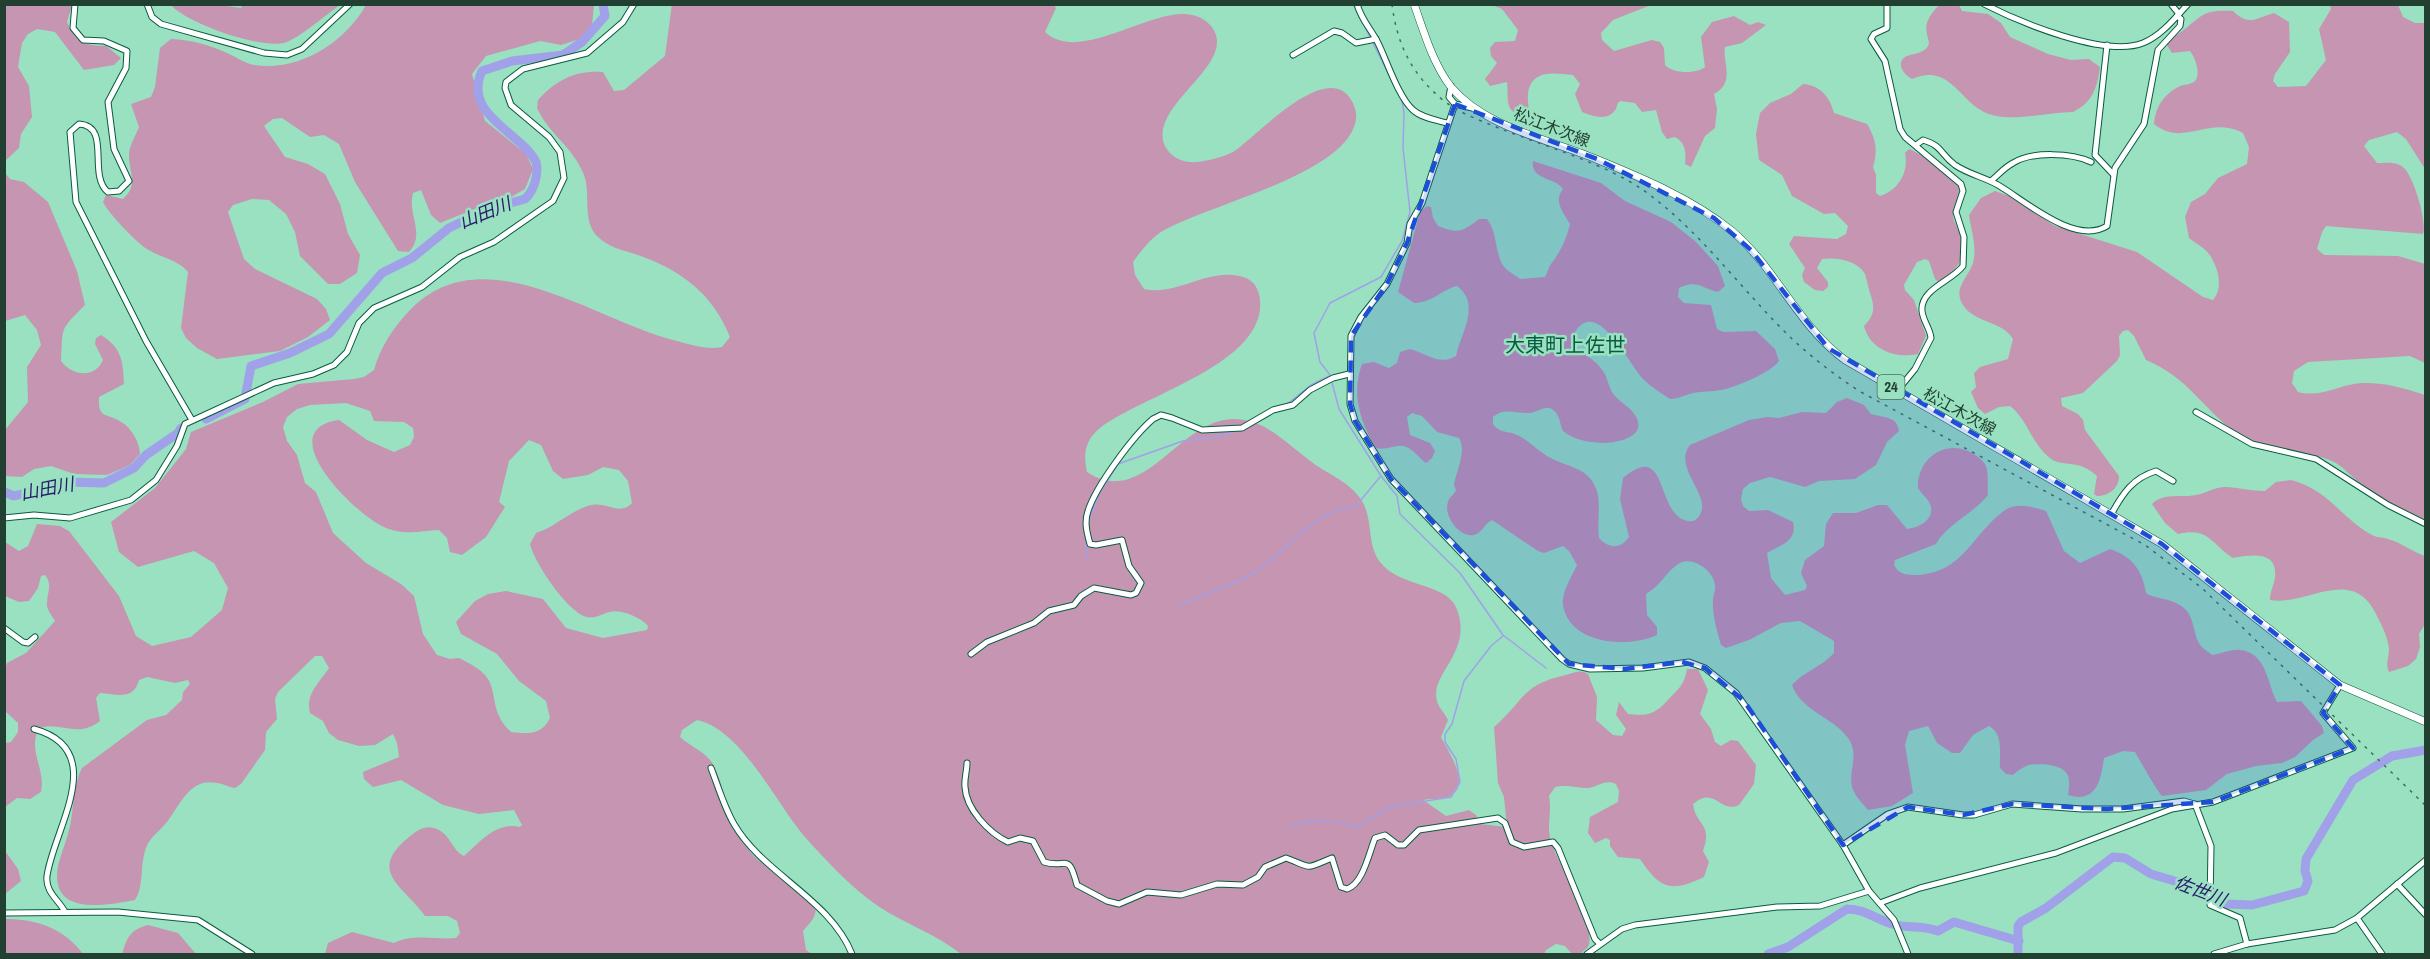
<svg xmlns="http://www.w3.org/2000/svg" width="2430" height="959" font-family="'Archivo Narrow','Noto Sans JP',sans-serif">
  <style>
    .green { fill: #c695b1; fill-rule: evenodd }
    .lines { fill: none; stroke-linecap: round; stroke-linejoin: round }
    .stream { stroke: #a1a1e9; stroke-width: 1.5 }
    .river { stroke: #a1a1e9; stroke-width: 9 }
    .minor-casing { stroke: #085c40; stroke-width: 7 }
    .major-casing { stroke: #085c40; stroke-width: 8 }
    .minor { stroke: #fff; stroke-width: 5 }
    .major { stroke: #fff; stroke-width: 7 }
    .rail { stroke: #446e5b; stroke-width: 1.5; stroke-dasharray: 3 6; stroke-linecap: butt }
    .marked { fill: #1d4ed8; fill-opacity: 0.2; stroke: #1d4ed8; stroke-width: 4.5; stroke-dasharray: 12 8; stroke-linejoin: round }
    .labels { text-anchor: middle; stroke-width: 5; stroke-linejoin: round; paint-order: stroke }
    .shield { fill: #99e1c0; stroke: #46705d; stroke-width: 1.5 }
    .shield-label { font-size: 15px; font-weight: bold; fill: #224032 }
    .street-label { font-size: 16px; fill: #224032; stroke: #99e1c0 }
    .water-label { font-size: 18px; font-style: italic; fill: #2a1a6d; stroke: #99e1c0 }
    .quarter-label { font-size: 20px; fill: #085b40; stroke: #99e1c0 }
  </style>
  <rect width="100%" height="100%" fill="#99e1c0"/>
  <g class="green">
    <path d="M672,4L1054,5L1056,8L1045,32C1080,65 1152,6 1192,15C1199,16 1207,21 1211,26C1242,64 1143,106 1166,148C1171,156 1180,161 1189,162C1202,163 1221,158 1233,152C1255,138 1324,61 1350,98C1355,106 1358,114 1355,124C1340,176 1207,205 1161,232C1150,239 1141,251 1133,262L1135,275L1144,289C1179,297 1209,265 1246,278C1255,282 1259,290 1260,300C1266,364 1142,395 1100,428C1085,440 1083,454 1087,472C1148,512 1182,408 1244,420C1269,424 1289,445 1309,460C1325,473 1347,480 1360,498C1374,517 1366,544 1380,562C1399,587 1445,583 1456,607C1475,652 1429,673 1437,701C1438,707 1445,713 1448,720L1441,737C1448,751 1473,787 1448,797C1441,800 1431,798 1423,800L1446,816L1469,810L1476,815L1480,824L1507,827L1504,797L1498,783L1494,727C1525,700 1521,685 1566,675C1575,673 1579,669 1588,674L1597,697L1596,720L1613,735L1622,736L1626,729L1616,715L1619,702L1628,714C1646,716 1654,715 1667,701C1678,689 1684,686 1687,669H1698L1708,690L1700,714L1711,729L1715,742L1721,746L1731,740L1738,741L1756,765L1754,784L1739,805C1720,814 1715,785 1693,804C1696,826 1713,823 1703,851L1709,862L1704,877C1670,893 1660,889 1640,859L1618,857L1610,846V840L1606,838L1595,843L1588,833L1590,817L1618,802L1619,791L1616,784C1605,779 1598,787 1588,788C1576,788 1567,784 1555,787L1549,796C1552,810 1547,824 1550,838C1556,863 1598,923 1588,947L1580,954H1572L1565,946L1556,944L1546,950L1544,954H961C936,934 905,924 878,906C851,888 826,860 804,836C776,803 741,729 697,720L682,730L680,737C691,747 708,753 714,766C725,787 728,822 740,838C746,845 751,854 758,860C775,874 799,880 812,900C821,913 811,922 803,931L806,950L812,954H325L328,943L352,932L394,943C414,933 435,940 456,938L460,933L457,921L448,916H425C404,886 366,872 409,837C416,831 425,825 434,828C451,833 451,850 464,856C480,842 497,821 520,827L522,825L514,810L479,814L443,805L401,780L373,787L364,779L363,772L399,757L397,743L393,734L375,745L359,746L338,740L329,733L323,721L310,713C305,694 320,682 329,668L322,656H315L278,692L275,699L277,719L266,732L265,750L241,784L235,788C228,787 224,784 217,783C190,777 180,805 167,822C159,832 148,838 145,851C140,867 144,886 135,900C104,906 49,916 58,866C61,853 67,840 70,826C74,807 73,785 82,768L147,720L166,715L182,700L183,692L190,684L188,680L175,683L147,677L139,680C134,701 115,694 100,693L96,698L100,721C77,739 61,721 39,728C27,750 46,769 41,792L30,799L17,798L5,807V743L11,742L18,732V723L5,711V669L7,663L26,653L55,621C52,616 46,609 47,603C47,593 53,584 45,575L41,576L38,588L29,601L19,602L5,596V542L19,551L28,546L37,524L60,526L69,531L119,596L136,636L152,646L191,637L222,610L228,588L214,563L194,551L138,567L119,552L111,522L155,488L186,449L191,432L263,402L298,384L354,379L364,377L374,370C380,347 395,325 412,308C486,235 597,322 677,341C692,345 707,350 722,347L730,337C713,294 681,270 638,255C623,250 609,248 597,236C582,221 591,193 584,175C574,148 548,133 537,108L538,100C556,80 576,70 603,72L614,91L624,90L665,56ZM346,403L370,411L374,421L404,422L413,428L414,437L410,445L394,452L367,440L339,420C269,430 356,515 384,527C404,536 420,531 439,530L447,538L450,552L462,555L486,537L505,507L499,502L509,461L529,440L541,445L553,471L563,479L588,475L603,467L619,470L628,481L632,503C620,516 607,502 592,505C572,509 556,527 536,533L530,544C534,562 568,613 587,617C595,619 602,614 609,612C621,609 640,617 648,626L647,630L603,638L566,628L543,599L506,591L488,594L475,601L456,622L461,634L497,654L519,681L546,701L550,718C542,735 528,734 511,732C487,710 500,689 483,673C477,667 467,662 459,658L450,659L437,655L423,634L414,596L401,584L366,563L333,533L316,492L305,483L297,455L287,441L283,427L287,417L297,409L310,405Z"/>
    <path d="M5,5H72L67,22C77,45 85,45 106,46L121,58L114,65L84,70L55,32L37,29L28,34L22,43L18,67L29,86L32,117L21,134L19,148L5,161Z"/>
    <path d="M220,5L241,8L243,4L340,5C327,14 300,37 287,42C264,51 186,23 171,5Z"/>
    <path d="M366,5H594L592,25L580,39L561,45L540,41L486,56L472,74L485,121L526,154L533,169L525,189L506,200L482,206L440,223L431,215L421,190L413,193C407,214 426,234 409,252L398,251L355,182L339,144L324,135L310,137L282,118L273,119L264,126L285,157L308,164L325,174L340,204L348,234L360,255L357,273L340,284H328L300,256L295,232L286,214L269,200L252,199L233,205L228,212L244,259L255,269L317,299L326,309L330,320L308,337L280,351L217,359L197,348L186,338L181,328L188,272C177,259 161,258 147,249C136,242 109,214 103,202L106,195L123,199C139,185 129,173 129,155C129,146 136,135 139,127L131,104L151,97L155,87L160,48L171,39C192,40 210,45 229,54C236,57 246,64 254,65C300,72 345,42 366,5Z"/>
    <path d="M1492,5H1651L1613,20L1601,33L1602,40L1614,51L1652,40L1660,42L1664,48L1665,65C1673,74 1696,74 1705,67L1701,37L1712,22L1734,16L1750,25L1758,22L1766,25L1742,43L1725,47C1722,62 1736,82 1714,94L1717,109L1715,128L1705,136L1691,167L1685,164C1686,153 1686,143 1675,137L1667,139L1662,132L1656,110L1642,112L1635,103L1620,101C1617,103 1617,106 1616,109C1608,122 1592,116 1582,112L1575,94L1580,84L1573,75C1554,73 1531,69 1528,94C1527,101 1530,106 1527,112L1524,116C1503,112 1509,98 1507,82L1490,86L1485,79L1497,63L1491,56L1490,48L1495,42L1515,41L1518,30L1502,9Z"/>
    <path d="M1959,5L1962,11L1988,14L2001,23L2010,37L2048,54L2071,60L2089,59L2100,67C2097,88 2093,102 2073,112C2044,112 2010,124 1984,112C1958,99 1949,63 1912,79C1905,76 1895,64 1905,57C1912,53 1927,54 1929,43C1929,42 1927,35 1927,34C1924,22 1931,14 1939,5Z"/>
    <path d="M2330,5H2398L2403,17L2415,23H2425V169L2406,139L2397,132L2369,140L2364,146L2377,163C2385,163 2397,161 2404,168C2414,178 2427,221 2423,234L2326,226L2322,232L2317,249L2324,255L2398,256L2425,264V363L2410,356L2308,362L2294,371L2292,383L2298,392C2321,398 2338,385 2361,383C2383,382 2405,388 2425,395V519C2401,509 2378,497 2357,481C2350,475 2344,468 2336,463C2304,447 2264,454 2235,432C2201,407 2189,378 2146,360L2134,336L2128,330L2123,331L2119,336L2120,355L2117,361L2083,393L2061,398L2062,406L2078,414L2083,420L2085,430L2119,476C2119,489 2108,496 2097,496L2094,494L2097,476C2078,458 2062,468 2050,458C2031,443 2028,420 2010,406L1999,407L1985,414L1978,408L1971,392L1976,387L1974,373L1980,367L2008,359L2013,339C2003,322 1979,323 1966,309C1948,288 1972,277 1974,258C1976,244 1971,229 1969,215L1981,198L1995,191L2009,196L2055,226L2137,252L2203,297L2213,300C2224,287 2218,267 2209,254C2204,247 2195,243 2189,238L2185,217L2191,202L2205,194L2218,178L2247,164L2249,147L2243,133C2208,115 2184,148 2154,124C2156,106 2163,95 2180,86C2183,85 2191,84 2194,82C2202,75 2195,57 2190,51L2172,53L2167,45C2171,38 2175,36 2181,32C2203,15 2203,9 2233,11C2249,27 2256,18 2274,13L2289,22L2290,52L2275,74L2273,81L2278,87L2306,86L2326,60L2319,29L2331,9Z"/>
    <path d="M1803,84C1820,85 1830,97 1834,113L1867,124C1876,139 1878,150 1873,167L1876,175V193L1880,196C1899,190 1909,172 1905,153L1909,149C1920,154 1950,170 1956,179C1964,193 1953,202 1953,215C1953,221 1957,226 1959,232C1969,257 1958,269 1939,282L1935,279L1929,261L1925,259L1917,262L1904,285L1905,290L1914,300L1926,336L1918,354C1896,359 1870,350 1864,326C1875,315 1875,307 1870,293C1868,287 1867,280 1865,274C1857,260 1836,257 1822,259L1817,268L1828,282V287L1823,291L1815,290L1804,282L1802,275L1805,268L1789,244L1794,236L1837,239L1846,234L1848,226L1835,213L1824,214L1792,196L1782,175L1759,160L1756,134L1760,113L1770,103L1791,94Z"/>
    <path d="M1533,161L1601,183L1625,201L1671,222L1695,241L1718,266L1725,286L1718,292C1702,288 1696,279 1679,288L1678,297L1684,303L1711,305L1717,329L1723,332L1756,331L1775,349L1779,361C1772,372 1734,388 1721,390C1712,392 1702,391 1693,393C1685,395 1678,399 1670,399C1661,393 1651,387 1643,379C1629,365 1594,289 1572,338C1577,352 1595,358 1603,371C1608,378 1609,390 1615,396C1621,403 1630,407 1635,415C1649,437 1617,443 1602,443C1588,442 1574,440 1563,431C1559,423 1561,416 1553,410C1546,404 1539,412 1530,413C1516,414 1505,407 1493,417V424C1501,435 1511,430 1521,437C1530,442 1537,450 1547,456C1567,468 1589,466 1597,491C1601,505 1597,523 1599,538C1608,548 1620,550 1629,537L1620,499L1623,478C1672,436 1653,525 1694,521C1721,501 1670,470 1690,445L1749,420L1768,417L1779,418L1802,412L1826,413L1837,402L1847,398L1864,405L1871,414C1885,418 1897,416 1899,431L1887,442L1876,465L1855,479L1819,481L1805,487L1770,477L1750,483L1743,489L1741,499L1743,506L1749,511L1768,510L1793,522C1798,542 1779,545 1767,553L1771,578L1785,595L1805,590L1807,586L1801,573L1805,560L1824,546L1826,524L1833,513H1856L1878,505H1887L1907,529C1919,528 1936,519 1930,504C1928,499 1921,493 1918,488C1917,459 1945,438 1972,453C1977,456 1983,460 1986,466C1989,474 1987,486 1988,495C1974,513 1945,526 1936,544L1895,560L1894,565C1899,575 1907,575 1918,575C1964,572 1972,534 2005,510C2017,502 2033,507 2046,511L2064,551L2080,563L2110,549C2133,557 2142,570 2146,593C2156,600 2171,597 2184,608C2196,619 2192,634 2201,646C2203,649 2209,652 2212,655C2221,654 2231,649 2240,650C2267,653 2267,683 2277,702L2301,701L2322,726L2324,733L2313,740L2295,757L2282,763L2256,766L2227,774L2206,790L2162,796C2155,788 2141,762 2135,752L2123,751L2104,758C2101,779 2097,804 2068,795C2069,789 2070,781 2068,776C2065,764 2038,763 2029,765C2023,767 2017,771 2013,775L2006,774L2000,768C1999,753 2004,734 1989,726L1973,735L1960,753H1952L1937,743L1928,726L1909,731L1905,745L1913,793L1892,806L1868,810C1862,803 1855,796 1852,787C1848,770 1860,755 1848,738C1832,716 1802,712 1792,685C1804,671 1822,667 1834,653V641L1800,621L1781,623L1749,640L1726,648L1721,645C1717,631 1712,614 1713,599C1713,595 1716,590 1715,585C1714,571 1693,556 1680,563C1667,570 1662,585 1646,594L1647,615L1657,627V635C1627,649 1569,644 1563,605C1561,593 1572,576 1577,565L1569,551L1563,546L1544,553L1538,551L1492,520C1484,524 1483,532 1474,535C1459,538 1443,515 1448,502C1449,497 1454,495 1456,490L1454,485C1456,471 1467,452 1459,438L1437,432L1422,416L1412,413L1407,417L1410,435L1430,443L1435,451L1432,458L1426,463C1419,458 1413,449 1406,447C1397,443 1387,451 1376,448C1360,422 1351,394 1362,364L1374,362L1389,368L1397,363L1400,352L1410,349C1428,354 1439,366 1456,356C1460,334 1482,305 1457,286C1441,290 1434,302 1414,303L1398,292L1420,212L1427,206L1431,207L1433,218L1438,226C1459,234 1462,232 1479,219H1487C1498,233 1494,252 1504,267C1508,271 1516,276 1520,279L1545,277C1548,272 1548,268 1551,264C1561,251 1566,240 1570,224C1563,212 1553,201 1563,189C1555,177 1530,180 1533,161Z"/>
    <path d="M5,173L10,179L24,182L48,202L77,271L85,305C59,331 63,326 61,361C72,376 95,379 103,360L95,344L96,338L101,335C122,348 123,361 124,384L99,397C98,420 106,412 121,422C131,427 140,443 140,454L130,465L107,475L74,474L51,466L34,469L22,477L5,476V430L28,402L27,367L41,345L37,330L25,315L5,321Z"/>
    <path d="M2291,480C2331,491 2341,519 2374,536C2379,538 2383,537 2388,539C2400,542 2413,552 2425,556V624L2419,634L2420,647L2416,659L2408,666L2389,672C2385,663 2389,658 2389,649C2388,637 2381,624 2376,614C2352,564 2305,607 2270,600C2270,591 2274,585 2275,577C2278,550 2250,555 2233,558C2211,544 2209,527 2178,534L2165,523L2152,504C2163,492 2182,498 2196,495C2207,493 2216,486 2228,487C2240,488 2252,491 2265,491L2276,482Z"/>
    <path d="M5,851L18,869L21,881L5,894Z"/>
    <path d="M5,919C37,919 63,928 83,954H5Z"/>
    <path d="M148,925L178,933L196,954H122C127,937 130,930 148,925Z"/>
  </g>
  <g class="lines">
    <g class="stream">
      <path d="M1353,4L1370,37"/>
      <path d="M1372,41L1394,85"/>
      <path d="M1401,97L1404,112L1403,148L1410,212L1402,241L1381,277L1330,303L1314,333L1320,362L1330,375L1339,409L1381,476L1397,496L1400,514L1460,573L1503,635L1546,668"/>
      <path d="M1286,405L1311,385L1329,376"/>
      <path d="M1089,519L1099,494L1118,464L1183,441L1222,436L1234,431"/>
      <path d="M1085,529L1088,560"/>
      <path d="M1178,605C1200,596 1225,588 1247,577C1282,558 1315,507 1355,507L1380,477"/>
      <path d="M1290,827C1315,817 1332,820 1357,827L1389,807L1451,797L1460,782L1456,759L1445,742V734L1452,724L1464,681L1491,646L1503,636"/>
    </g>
    <g class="river">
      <path d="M246,393L251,366L290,353L329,334L382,273L412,258L449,228L488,209L525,199C534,191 539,174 536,162C521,132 462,115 482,71L512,61L563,55L582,42L605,16L603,4"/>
      <path d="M206,419L245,399"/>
      <path d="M4,492L14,496L68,482L104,483L134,468L146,455L178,433L181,428"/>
      <path d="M1768,954L1788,947L1847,909C1864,909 1876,919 1892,924C1907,929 1919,924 1938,931L1954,922L2019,941"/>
      <path d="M2018,954V926L2021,922L2046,908L2113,857L2125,858L2151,874L2198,888L2207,896L2225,904L2252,905L2304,891L2308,881L2305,871L2306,859L2353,780L2392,756L2426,750"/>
    </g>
    <defs>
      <g id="minor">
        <path d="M75,4L73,28L83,40L104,41L127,51L126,68L108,102L114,149L129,181L119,191L108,192C87,175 112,126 79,124L70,132L76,202L146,341L192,420"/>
        <path d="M147,4L152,17L161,24L264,53L287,55L302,49L350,4"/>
        <path d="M1357,4C1361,19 1370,28 1377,41C1386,58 1398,97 1413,110C1422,118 1436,120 1447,123"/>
        <path d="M1887,4V28L1874,34L1871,39L1885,61L1900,129L1905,137L1961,184L1963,191L1956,212L1964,237L1963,266C1952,281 1920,289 1922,311C1923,321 1930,328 1931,338L1915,369L1897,391"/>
        <path d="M1984,4C2019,22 2105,58 2143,43C2161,36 2175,18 2188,4"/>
        <path d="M2171,4L2179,14"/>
        <path d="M2107,45L2095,155L2113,174"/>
        <path d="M1293,55L1334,31L1342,33L1356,43L1376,39"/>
        <path d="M1451,86L1449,97L1455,104"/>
        <path d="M1472,108L1455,104L1422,203L1410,224L1407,243L1387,284L1361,317L1351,336L1350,404L1355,421L1391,479L1562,659L1569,664L1590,669L1643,668L1689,662L1705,668L1736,693L1843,845L1869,891L1894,920L1908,954"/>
        <path d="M1916,145L1923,140C1943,146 1940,154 1955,165C1968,174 1984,177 1998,185C2024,200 2075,246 2107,226L2115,168L2144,124L2158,50L2180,26L2181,19L2177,16"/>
        <path d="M1991,181C1998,175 2005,167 2013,163C2032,151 2072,153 2091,162"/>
        <path d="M2196,412L2252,444L2316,459L2388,505L2426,524"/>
        <path d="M2112,513C2123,493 2133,478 2156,471L2173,481"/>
        <path d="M4,518L34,515L70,518L131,500L156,480L177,446L185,424L274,383L313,374L334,365L347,352L359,323L374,308L422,287L460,257L494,242L553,201L564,178L560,152L549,137L511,105L505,88L506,82L523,69L587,53L623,22L634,4"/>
        <path d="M4,628L23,642L28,643L35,637"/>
        <path d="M971,654L987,642L1034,623L1049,611L1074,605L1081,596L1094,588L1131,595L1136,593L1141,583L1129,566L1122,540L1096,545L1090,544C1087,533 1084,522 1088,511C1096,486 1133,436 1153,419L1161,415L1172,418L1202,430L1242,428L1273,410L1293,405L1310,390L1333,378L1349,374"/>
        <path d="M34,729C111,750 53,830 47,876C45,892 59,900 65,912"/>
        <path d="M967,763C967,771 964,779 965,787C966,809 989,833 1008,842L1020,838L1033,841L1044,862C1067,869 1068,851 1077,885L1107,901L1119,904L1147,892L1181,895L1217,884L1243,885L1258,877L1265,867L1286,858C1313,868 1303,870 1332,858L1341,887L1347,889C1363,884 1369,853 1375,838L1385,835L1398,845H1404L1419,830L1498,818L1505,823L1512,842L1524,847L1553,842L1558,848L1595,939L1600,944"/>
        <path d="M711,768C718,786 724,807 734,824C763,874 830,899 852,954"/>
        <path d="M2195,804L2211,846L2210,905L2240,918L2247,944"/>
        <path d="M1843,845L1888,814L1908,807L1963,815H1974L2012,804L2082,809H2123L2184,801L2194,804"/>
        <path d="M2397,884L2426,915"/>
        <path d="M1880,903L1920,888L2056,853L2172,809L2213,802L2353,748L2323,713L2340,685"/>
        <path d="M4,913L118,912L198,920L252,954"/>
        <path d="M2357,918L2382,954"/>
        <path d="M1587,954L1622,929L1635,925L1777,907L1820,906L1869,891"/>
        <path d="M2214,954L2247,944L2335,930L2357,918L2426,860"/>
      </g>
      <path id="major" d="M1414,4C1424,32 1433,64 1451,87C1486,128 1548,139 1596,159C1642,178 1693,199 1732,231C1776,268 1798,326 1845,360L2162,544L2340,685L2426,722"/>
    </defs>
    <use href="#minor" class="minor-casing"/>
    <use href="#major" class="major-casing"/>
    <use href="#minor" class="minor"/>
    <use href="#major" class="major"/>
    <path class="rail" d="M1392,4C1397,45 1412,75 1444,101C1461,114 1482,121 1501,129C1542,145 1608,165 1643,190C1697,228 1738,285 1784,331C1807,354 1832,373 1859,391L2145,545L2202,588L2426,806"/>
  </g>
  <path class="marked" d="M1455,104L1597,159L1714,218L1751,250L1828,348L2162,544L2340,685L2323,713L2353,748L2213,802L2107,809L2012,804L1963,815L1908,807L1843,845L1744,701L1705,668L1682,662L1625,669L1569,664L1391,479L1355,421L1350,404L1351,336L1387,284L1407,243Z"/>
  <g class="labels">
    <rect class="shield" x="1877.5" y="375" width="27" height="24" rx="4.5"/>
    <g class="shield-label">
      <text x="1891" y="392">24</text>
    </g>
    <g class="street-label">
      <text transform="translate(1552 127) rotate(21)" y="6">松江木次線</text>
      <text transform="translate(1960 411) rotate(29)" y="6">松江木次線</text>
    </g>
    <g class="water-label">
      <text transform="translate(485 213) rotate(-22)" y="6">山田川</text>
      <text transform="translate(47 489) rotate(-11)" y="6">山田川</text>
      <text transform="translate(2200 891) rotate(21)" y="6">佐世川</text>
    </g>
    <g class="quarter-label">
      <text x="1565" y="352">大東町上佐世</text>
    </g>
  </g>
  <rect width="2430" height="959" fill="none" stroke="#224032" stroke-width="12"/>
</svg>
